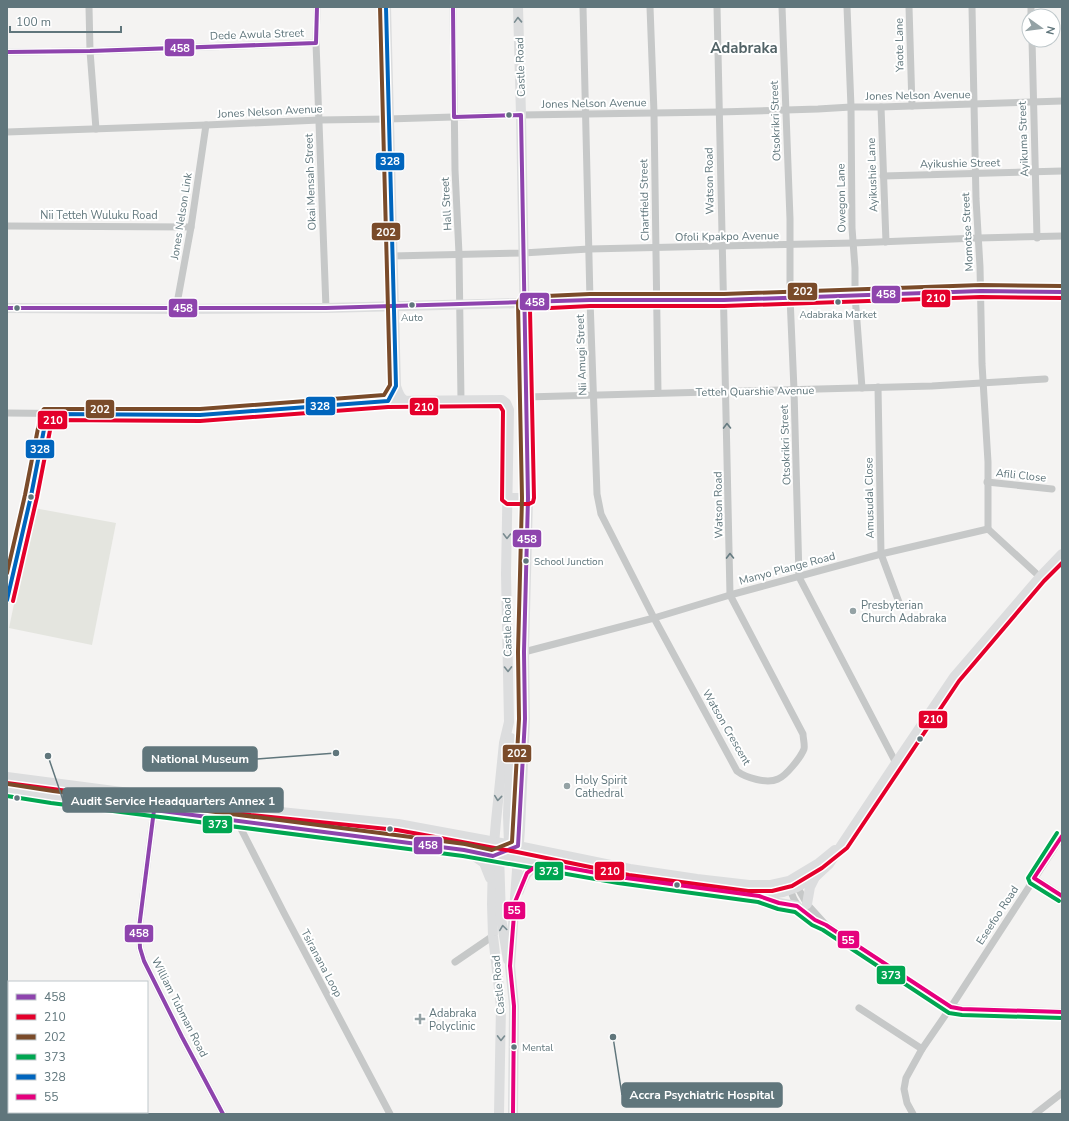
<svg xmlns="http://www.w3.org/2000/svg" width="1069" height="1121" font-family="'Nunito Sans',sans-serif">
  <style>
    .green { fill: #e4e5df }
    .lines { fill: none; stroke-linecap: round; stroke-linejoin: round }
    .street { stroke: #c6c8c8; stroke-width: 7 }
    .secondary { stroke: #dcddde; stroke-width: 10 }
    .bus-1-casing { stroke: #fff; stroke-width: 7 }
    .bus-2-casing { stroke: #fff; stroke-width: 7 }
    .bus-3-casing { stroke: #fff; stroke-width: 7 }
    .bus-4-casing { stroke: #fff; stroke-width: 7 }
    .bus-5-casing { stroke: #fff; stroke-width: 7 }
    .bus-6-casing { stroke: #fff; stroke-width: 7 }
    .bus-1 { stroke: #8e44ad; stroke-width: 4 }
    .bus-2 { stroke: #e4002b; stroke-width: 4 }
    .bus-3 { stroke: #7a4b2a; stroke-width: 4 }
    .bus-4 { stroke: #00a651; stroke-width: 4 }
    .bus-5 { stroke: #0065bd; stroke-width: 4 }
    .bus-6 { stroke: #e5007d; stroke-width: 4 }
    .oneway { stroke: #798b90 }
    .oneway2 { stroke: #657a80 }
    .bus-dot { fill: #60767c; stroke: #fff; stroke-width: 1.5 }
    .poi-dot { fill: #94a2a5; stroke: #fff; stroke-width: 1.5 }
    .labels { text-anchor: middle; stroke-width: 4; stroke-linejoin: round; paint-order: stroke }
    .bus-label { font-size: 10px; fill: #60767c; stroke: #fff }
    .street-label { font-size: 11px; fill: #60767c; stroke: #fff }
    .poi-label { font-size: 11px; fill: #60767c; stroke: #fff; text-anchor: start }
    .district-label { font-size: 15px; font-weight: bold; fill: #526367; stroke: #fff }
    .leader { fill: none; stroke: #60767c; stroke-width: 1.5 }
    .callout-dot { fill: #60767c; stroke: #fff; stroke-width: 1.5 }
    .callout { fill: #60767c; stroke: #60767c; stroke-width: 1.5 }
    .callout-label { font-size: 12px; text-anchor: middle; font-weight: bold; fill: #fff }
    .line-badge { stroke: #fff; stroke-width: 1.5 }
    .badge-label { font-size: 11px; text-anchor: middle; font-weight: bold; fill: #fff }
  </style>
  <rect width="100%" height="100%" fill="#f4f3f2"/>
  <path class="green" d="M34,508L116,523L92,645L9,628Z"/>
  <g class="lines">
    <g class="street">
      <path d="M89,7L90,51L96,129"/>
      <path d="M317,7L316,43L326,308"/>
      <path d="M453,7L455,170L459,254L461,400"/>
      <path d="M583,7L590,300L597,494L601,514L654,618L737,771C746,778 767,784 778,779C786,776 801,757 804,749C805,745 803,738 803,734L730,595L717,7"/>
      <path d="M650,7L654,113L658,393"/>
      <path d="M782,7L790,219V297L794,390L799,577L896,763"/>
      <path d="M847,7L851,107L852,228L855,268V295L862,388"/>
      <path d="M909,7L912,106"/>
      <path d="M972,7L976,199L980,267L982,364L988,462V529"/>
      <path d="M1031,7V16"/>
      <path d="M1032,40L1037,238"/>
      <path d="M7,52L90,51L316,43"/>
      <path d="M881,107L886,242"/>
      <path d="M7,132L206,125L319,120L388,119L521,115L719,112L818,109L851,107H881L1062,101"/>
      <path d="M883,176L1062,171"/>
      <path d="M7,226L191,227"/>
      <path d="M392,256L523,253L589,249L853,243L978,238L1062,236"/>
      <path d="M176,309L191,227L206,125"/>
      <path d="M878,387L881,554L900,605"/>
      <path d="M526,397L932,386L1045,379"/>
      <path d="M7,413L200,415L388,401"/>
      <path d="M987,482L1052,489"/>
      <path d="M988,529L1040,577"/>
      <path d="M7,600L31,496L47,414"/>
      <path d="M524,652L654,618L730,595L881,554L988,529"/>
      <path d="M154,810L139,928L140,948L144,961L182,1037L223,1114"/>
      <path d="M237,821L284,913L390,1114"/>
      <path d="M1034,878L1062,896"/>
      <path d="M795,883L807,904L826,925L945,1004L962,1009L1062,1012"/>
      <path d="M790,887C793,904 805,916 820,922"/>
      <path d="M455,962L493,936"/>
      <path d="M859,1008L922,1049"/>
      <path d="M7,1013H9"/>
      <path d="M913,1114L907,1103L904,1089L906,1078L922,1049L951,1007L1062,836"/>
      <path d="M1035,1114L1062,1093"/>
    </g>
    <g class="secondary">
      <path d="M386,7L396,386C398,392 399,397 404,400"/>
      <path d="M7,308L176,309L326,308L524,303L590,300H724L981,291L1062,292"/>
      <path d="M388,401L502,400L506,403L509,410L506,574L509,722L504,743L496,821L493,856L492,904L493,936L501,1006L499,1114"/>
      <path d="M508,498H528"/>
      <path d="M511,738L508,815L509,845L511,849"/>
      <path d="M7,777L252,809L398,824L518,846L630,869L697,879L749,885H771L789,881L819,863L835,850"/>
      <path d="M7,790L52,797L464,850L619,877L759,896L783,892L797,887L816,876L829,864L896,763L954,677L1040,577L1062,554"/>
      <path d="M499,853L501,918L508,960"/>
      <path d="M471,854L484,863L490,878"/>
      <path d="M519,891C523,878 528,867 542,864"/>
      <path d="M763,897L779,903L797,906"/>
      <path d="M807,904L810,887L815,877"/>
      <path d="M513,1114L514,1006L510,966L520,829L525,719L524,652L528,498L521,115L518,7"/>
    </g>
    <defs>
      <g id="bus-1">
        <path d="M7,52L90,51L316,43L317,7"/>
        <path d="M7,308H326L590,300H724L981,291L1062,292"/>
        <path d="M223,1114L182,1037L144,961L140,948L139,928L154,810L464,850L493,856L518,846L525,719L524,652L528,498L521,115L454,117L453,7"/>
      </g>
      <g id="bus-2">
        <path d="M13,601L37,497L52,420L200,421L388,407L500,406L503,411L502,500L507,504H529L533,502L534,498L530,309L590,306H724L981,297L1062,298"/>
        <path d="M7,783L251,815L397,830L517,852L629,875L748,891H772L792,886L822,868L847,848L959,681L1044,581L1062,563"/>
      </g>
      <g id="bus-3">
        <path d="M7,573L25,495L41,413L44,409H200L384,395L390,385L380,7"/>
        <path d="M8,784L53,791L465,844L492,850L512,842L519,719L518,652L522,498L518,303L520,299L524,297L590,294H724L981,285L1062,286"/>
      </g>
      <g id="bus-4">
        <path d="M7,796L51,803L463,856L618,883L758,902L778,909L795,912L812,925L823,930L949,1013L962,1015L1062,1018"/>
        <path d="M1057,833L1028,878L1030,883L1059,901"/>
      </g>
      <path id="bus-5" d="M7,600L31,496L47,414L200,415L388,401L396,386L386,7"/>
      <g id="bus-6">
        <path d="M1062,836L1034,878L1062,896"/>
        <path d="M513,1114L514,1006L510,966L515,902L527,873L536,866L547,864L619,877L759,896L779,903L797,906L815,920L826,925L951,1007L962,1009L1062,1012"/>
      </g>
    </defs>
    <use href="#bus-1" class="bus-1-casing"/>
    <use href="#bus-2" class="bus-2-casing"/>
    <use href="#bus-3" class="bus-3-casing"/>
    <use href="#bus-4" class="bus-4-casing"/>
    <use href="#bus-5" class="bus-5-casing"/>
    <use href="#bus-6" class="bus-6-casing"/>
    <use href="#bus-1" class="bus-1"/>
    <use href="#bus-2" class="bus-2"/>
    <use href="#bus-3" class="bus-3"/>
    <use href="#bus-4" class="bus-4"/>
    <use href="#bus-5" class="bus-5"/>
    <use href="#bus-6" class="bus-6"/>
  </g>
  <defs><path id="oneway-chevron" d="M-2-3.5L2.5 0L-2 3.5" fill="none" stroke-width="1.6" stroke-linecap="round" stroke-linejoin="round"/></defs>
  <g class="oneway">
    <use href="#oneway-chevron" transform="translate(518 20) rotate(-92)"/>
    <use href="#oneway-chevron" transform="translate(507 536) rotate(91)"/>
    <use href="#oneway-chevron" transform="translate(508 669) rotate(89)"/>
    <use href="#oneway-chevron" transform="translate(498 798) rotate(96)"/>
    <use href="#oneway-chevron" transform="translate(503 928) rotate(-98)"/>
    <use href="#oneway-chevron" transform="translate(501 1038) rotate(91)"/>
  </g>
  <g class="oneway2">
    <use href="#oneway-chevron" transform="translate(727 426) rotate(-91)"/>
    <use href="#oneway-chevron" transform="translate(730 556) rotate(-91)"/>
  </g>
  <g class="bus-dot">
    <circle cx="509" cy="115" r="3.5"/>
    <circle cx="838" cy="302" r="3.5"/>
    <circle cx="412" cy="305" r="3.5"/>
    <circle cx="17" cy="308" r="3.5"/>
    <circle cx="31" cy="497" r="3.5"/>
    <circle cx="526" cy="561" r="3.5"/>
    <circle cx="920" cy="739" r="3.5"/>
    <circle cx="17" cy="798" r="3.5"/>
    <circle cx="390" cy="829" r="3.5"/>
    <circle cx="677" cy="885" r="3.5"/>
    <circle cx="514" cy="1047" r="3.5"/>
  </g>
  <g class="poi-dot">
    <circle cx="853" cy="611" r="4"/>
    <circle cx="567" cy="786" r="4"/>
    <path d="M418 1013h4v4h4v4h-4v4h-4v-4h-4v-4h4z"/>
  </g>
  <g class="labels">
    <g class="bus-label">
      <text x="838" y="318">Adabraka Market</text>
      <text x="412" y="321">Auto</text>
      <text x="534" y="565" text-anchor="start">School Junction</text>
      <text x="522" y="1051" text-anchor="start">Mental</text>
    </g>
    <g class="street-label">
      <text transform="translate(257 34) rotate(-2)" y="4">Dede Awula Street</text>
      <text transform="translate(899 45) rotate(-91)" y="4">Yaote Lane</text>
      <text transform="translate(520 67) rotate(-92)" y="4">Castle Road</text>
      <text transform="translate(918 95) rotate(-1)" y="4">Jones Nelson Avenue</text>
      <text transform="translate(594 103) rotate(-1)" y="4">Jones Nelson Avenue</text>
      <text transform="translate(270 111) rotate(-3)" y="4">Jones Nelson Avenue</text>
      <text transform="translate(775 121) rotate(-92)" y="4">Otsokrikri Street</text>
      <text transform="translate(1023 139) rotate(-92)" y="4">Ayikuma Street</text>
      <text transform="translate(960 163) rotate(-1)" y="4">Ayikushie Street</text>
      <text transform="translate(872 175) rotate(-92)" y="4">Ayikushie Lane</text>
      <text transform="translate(709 181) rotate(-91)" y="4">Watson Road</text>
      <text transform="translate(310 182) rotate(-92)" y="4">Okai Mensah Street</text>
      <text transform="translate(841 198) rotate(-91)" y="4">Owegon Lane</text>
      <text transform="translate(644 200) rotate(-91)" y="4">Chartfield Street</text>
      <text transform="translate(446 204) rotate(-93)" y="4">Hall Street</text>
      <text x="99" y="219">Nii Tetteh Wuluku Road</text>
      <text transform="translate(181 216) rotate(-81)" y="4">Jones Nelson Link</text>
      <text transform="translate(967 232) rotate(-93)" y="4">Momotse Street</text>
      <text transform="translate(727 236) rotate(-1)" y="4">Ofoli Kpakpo Avenue</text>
      <text transform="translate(581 355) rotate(-92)" y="4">Nii Amugi Street</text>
      <text transform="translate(755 391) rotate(-1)" y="4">Tetteh Quarshie Avenue</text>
      <text transform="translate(785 445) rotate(-92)" y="4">Otsokrikri Street</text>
      <text transform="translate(1021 475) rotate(6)" y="4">Afili Close</text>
      <text transform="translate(869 498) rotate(-91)" y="4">Amusudal Close</text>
      <text transform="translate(718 505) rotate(-91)" y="4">Watson Road</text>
      <text transform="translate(787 568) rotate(-15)" y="4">Manyo Plange Road</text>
      <text transform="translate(507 627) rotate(-91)" y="4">Castle Road</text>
      <text transform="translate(727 727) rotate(60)" y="4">Watson Crescent</text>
      <text transform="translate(997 915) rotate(-57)" y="4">Eseefoo Road</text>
      <text transform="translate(322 963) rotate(62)" y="4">Tsiranana Loop</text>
      <text transform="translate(498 985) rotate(-95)" y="4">Castle Road</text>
      <text transform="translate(180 1007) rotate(63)" y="4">William Tubman Road</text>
    </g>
    <g class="poi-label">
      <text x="861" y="609">Presbyterian<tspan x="861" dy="13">Church Adabraka</tspan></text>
      <text x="575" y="784">Holy Spirit<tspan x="575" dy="13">Cathedral</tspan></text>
      <text x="429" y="1017">Adabraka<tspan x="429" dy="13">Polyclinic</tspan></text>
    </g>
    <g class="district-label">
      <text x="744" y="53">Adabraka</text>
    </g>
  </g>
  <path class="leader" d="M336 753L257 759M48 756L63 800M613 1037L622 1095"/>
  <g class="callout-dot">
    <circle cx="336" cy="753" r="4"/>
    <circle cx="48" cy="756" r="4"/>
    <circle cx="613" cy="1037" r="4"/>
  </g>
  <g class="callout">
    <rect x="143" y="747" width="114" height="24" rx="4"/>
    <rect x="63" y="788" width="220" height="24" rx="4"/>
    <rect x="622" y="1083" width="160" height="24" rx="4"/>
  </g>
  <g class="callout-label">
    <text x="200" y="763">National Museum</text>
    <text x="173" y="805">Audit Service Headquarters Annex 1</text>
    <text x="702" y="1099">Accra Psychiatric Hospital</text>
  </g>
  <g class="line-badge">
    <rect x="164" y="38" width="31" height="19" rx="4" fill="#8e44ad"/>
    <rect x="375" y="152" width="30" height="19" rx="4" fill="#0065bd"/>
    <rect x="371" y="222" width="30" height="19" rx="4" fill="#7a4b2a"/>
    <rect x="787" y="282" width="31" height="19" rx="4" fill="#7a4b2a"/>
    <rect x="871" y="285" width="30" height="19" rx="4" fill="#8e44ad"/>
    <rect x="921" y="289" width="30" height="19" rx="4" fill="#e4002b"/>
    <rect x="519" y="292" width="31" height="19" rx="4" fill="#8e44ad"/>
    <rect x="168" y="298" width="30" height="20" rx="4" fill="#8e44ad"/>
    <rect x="305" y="396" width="31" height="20" rx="4" fill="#0065bd"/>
    <rect x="409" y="397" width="30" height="19" rx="4" fill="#e4002b"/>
    <rect x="85" y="399" width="30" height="20" rx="4" fill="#7a4b2a"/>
    <rect x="37" y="410" width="31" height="20" rx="4" fill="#e4002b"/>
    <rect x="25" y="439" width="30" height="20" rx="4" fill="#0065bd"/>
    <rect x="512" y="529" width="30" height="19" rx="4" fill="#8e44ad"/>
    <rect x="918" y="710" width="30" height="19" rx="4" fill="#e4002b"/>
    <rect x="502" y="744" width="30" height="19" rx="4" fill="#7a4b2a"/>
    <rect x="202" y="815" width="31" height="19" rx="4" fill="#00a651"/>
    <rect x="413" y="836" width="30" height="19" rx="4" fill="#8e44ad"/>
    <rect x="534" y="861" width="30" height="20" rx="4" fill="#00a651"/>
    <rect x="594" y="861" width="31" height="20" rx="4" fill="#e4002b"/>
    <rect x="503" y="901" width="23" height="19" rx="4" fill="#e5007d"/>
    <rect x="124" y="924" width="30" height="19" rx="4" fill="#8e44ad"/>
    <rect x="837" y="930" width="23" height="19" rx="4" fill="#e5007d"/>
    <rect x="876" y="965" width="30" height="20" rx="4" fill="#00a651"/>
  </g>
  <g class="badge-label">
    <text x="180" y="52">458</text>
    <text x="390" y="165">328</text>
    <text x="386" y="236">202</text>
    <text x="803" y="295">202</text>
    <text x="886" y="298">458</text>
    <text x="936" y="302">210</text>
    <text x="535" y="306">458</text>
    <text x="183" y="312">458</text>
    <text x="320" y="410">328</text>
    <text x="424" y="411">210</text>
    <text x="100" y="413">202</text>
    <text x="53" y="424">210</text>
    <text x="40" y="453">328</text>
    <text x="527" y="543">458</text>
    <text x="933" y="723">210</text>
    <text x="517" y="757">202</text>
    <text x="218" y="828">373</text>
    <text x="428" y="849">458</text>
    <text x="549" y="875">373</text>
    <text x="610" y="875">210</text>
    <text x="514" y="914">55</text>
    <text x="139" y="937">458</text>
    <text x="848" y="944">55</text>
    <text x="891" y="979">373</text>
  </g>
  <rect width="1069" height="1121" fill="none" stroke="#60767c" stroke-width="16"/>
  <rect x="8" y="981" width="140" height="132" fill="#ffffff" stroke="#bfc8cb"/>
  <rect x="16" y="994" width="20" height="6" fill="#8e44ad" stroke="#bfc8cb"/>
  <text x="44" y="1001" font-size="12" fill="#60767c">458</text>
  <rect x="16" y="1014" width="20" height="6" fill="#e4002b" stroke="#bfc8cb"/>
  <text x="44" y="1021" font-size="12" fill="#60767c">210</text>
  <rect x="16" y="1034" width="20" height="6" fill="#7a4b2a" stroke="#bfc8cb"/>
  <text x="44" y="1041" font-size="12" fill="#60767c">202</text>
  <rect x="16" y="1054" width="20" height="6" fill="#00a651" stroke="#bfc8cb"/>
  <text x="44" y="1061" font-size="12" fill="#60767c">373</text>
  <rect x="16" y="1074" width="20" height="6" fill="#0065bd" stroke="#bfc8cb"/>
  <text x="44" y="1081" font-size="12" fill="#60767c">328</text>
  <rect x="16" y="1094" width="20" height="6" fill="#e5007d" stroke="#bfc8cb"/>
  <text x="44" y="1101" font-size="12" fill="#60767c">55</text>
  <g transform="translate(1041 28) rotate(104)"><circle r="19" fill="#ffffff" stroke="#bfc8cb"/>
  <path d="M0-3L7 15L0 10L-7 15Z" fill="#94a2a5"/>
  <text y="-6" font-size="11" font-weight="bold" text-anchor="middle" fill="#60767c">N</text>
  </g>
  <path d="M10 26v6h111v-6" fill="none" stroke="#60767c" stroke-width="2"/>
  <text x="16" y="26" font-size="12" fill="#60767c" stroke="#ffffff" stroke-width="3" paint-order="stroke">100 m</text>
</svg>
